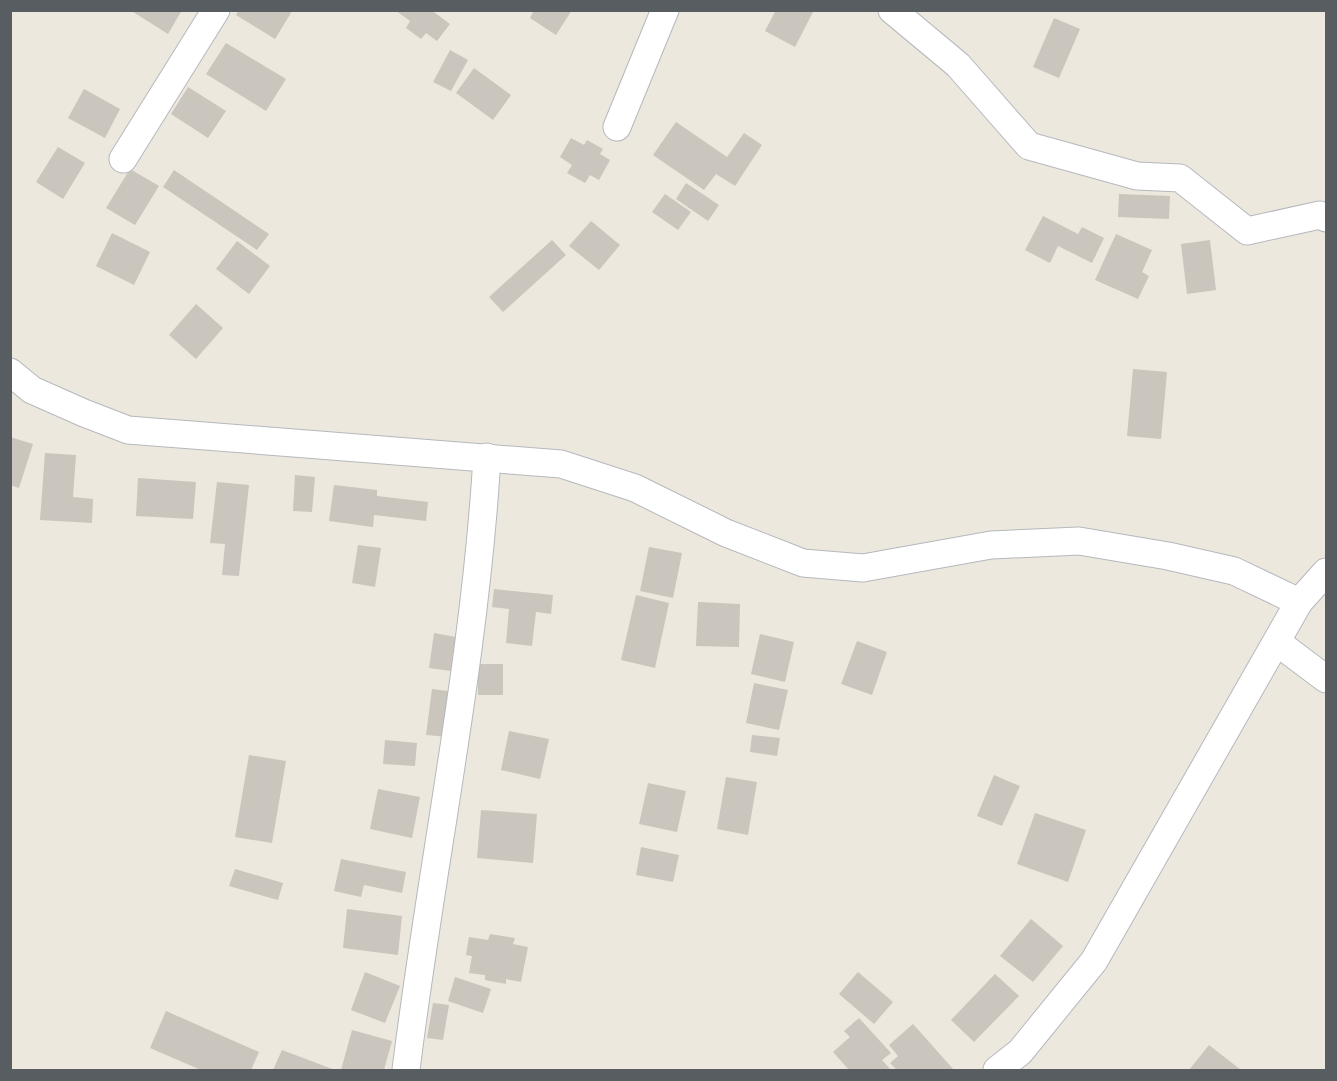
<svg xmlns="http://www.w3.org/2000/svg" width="1337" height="1081" font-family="Poppins,sans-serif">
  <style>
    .building { fill: #cac5bd }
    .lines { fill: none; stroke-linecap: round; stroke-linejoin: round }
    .minor-casing { stroke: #b5b8bd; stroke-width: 29 }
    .minor { stroke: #fff; stroke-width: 27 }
  </style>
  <rect width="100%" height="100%" fill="#ede8de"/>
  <g class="building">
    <path d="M130,10H182L168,34Z"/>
    <path d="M239,10H288L291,13L275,39L236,15Z"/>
    <path d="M395,10H431L450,24L437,41L426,33L421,39L406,28L410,21Z"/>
    <path d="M534,10H572L556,35L530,18Z"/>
    <path d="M776,10H814L795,47L765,31Z"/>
    <path d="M1054,18L1080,29L1059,78L1033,67Z"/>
    <path d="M226,43L286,79L266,111L206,74Z"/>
    <path d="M450,50L468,60L451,91L433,82Z"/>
    <path d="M474,68L511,95L493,120L456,93Z"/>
    <path d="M188,87L226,111L208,138L171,114Z"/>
    <path d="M84,89L120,109L105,138L68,118Z"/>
    <path d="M676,122L727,157L744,133L762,145L735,186L716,174L704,190L653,155Z"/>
    <path d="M571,138L584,145L587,140L603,149L600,154L610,160L599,180L590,175L585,183L567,173L572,165L560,157Z"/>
    <path d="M58,147L85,163L63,199L36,182Z"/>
    <path d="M130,169L159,186L135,225L106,208Z"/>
    <path d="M174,170L269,234L257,250L163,187Z"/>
    <path d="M686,183L719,205L708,221L676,199Z"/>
    <path d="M665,194L691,212L678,230L652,212Z"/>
    <path d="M1119,194L1170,196L1169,219L1118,217Z"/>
    <path d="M1043,216L1078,234L1082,227L1104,238L1092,263L1058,246L1050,263L1025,250Z"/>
    <path d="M591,221L620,245L599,270L569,246Z"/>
    <path d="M112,233L150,252L134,285L96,266Z"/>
    <path d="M1116,234L1152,250L1142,272L1149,276L1138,299L1095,280Z"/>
    <path d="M552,240L566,255L503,312L489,297Z"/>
    <path d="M1210,240L1216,290L1187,294L1181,244Z"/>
    <path d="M237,241L270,266L249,294L216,269Z"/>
    <path d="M196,304L223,328L196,359L169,335Z"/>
    <path d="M1133,369L1167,372L1161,439L1127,436Z"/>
    <path d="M10,437L33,444L19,488L10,485Z"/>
    <path d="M45,453L76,455L73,497L93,499L92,523L40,520Z"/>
    <path d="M295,475L315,477L312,512L293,511Z"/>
    <path d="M138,478L196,482L193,519L136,516Z"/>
    <path d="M217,482L249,485L239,576L222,575L225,544L210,543Z"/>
    <path d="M334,485L377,490V496L428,502L426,521L374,515L373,527L329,521Z"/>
    <path d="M358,545L381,548L375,587L352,583Z"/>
    <path d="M649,547L682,553L673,598L640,591Z"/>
    <path d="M494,589L553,595L551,614L536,612L532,646L506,643L509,609L492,607Z"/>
    <path d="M636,595L669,603L655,668L621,660Z"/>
    <path d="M698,602L740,604L739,647L696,646Z"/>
    <path d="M434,633L456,637L451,671L429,668Z"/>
    <path d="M760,634L794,642L785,682L751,674Z"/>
    <path d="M857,641L887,652L872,695L841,684Z"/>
    <rect x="478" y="664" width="25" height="31"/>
    <path d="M754,683L788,690L779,730L746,723Z"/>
    <path d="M432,689L455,692L450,737L426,735Z"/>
    <path d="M509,731L549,739L540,779L501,770Z"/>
    <path d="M752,735L780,738L777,756L750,752Z"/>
    <path d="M385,740L417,743L415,766L383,764Z"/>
    <path d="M249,755L286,761L272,843L235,837Z"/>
    <path d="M994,775L1020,786L1002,826L977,816Z"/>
    <path d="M726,777L757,782L748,835L717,829Z"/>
    <path d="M648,783L686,791L677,832L639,824Z"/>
    <path d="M378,789L420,797L412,838L370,829Z"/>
    <path d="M481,810L537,814L533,863L477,858Z"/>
    <path d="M1035,813L1086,830L1068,882L1017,864Z"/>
    <path d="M641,847L679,855L673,882L636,875Z"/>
    <path d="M341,859L406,872L402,893L364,885L361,897L334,891Z"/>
    <path d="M235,869L283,883L278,900L229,886Z"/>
    <path d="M347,909L402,916L398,955L343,948Z"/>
    <path d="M1031,919L1063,946L1033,982L1000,956Z"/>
    <path d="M490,934L515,938L513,944L528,947L521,982L506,979V984L485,980V975L469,973L472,956L466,955L469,937L488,940Z"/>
    <path d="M365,972L400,986L385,1023L351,1010Z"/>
    <path d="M858,972L893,1002L874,1024L839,994Z"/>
    <path d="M995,974L1019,996L974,1042L951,1020Z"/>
    <path d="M455,977L491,989L483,1013L448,1001Z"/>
    <path d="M433,1003L449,1005L443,1040L427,1038Z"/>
    <path d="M166,1011L259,1052L251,1070H201L150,1048Z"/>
    <path d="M859,1018L891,1053L882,1060L891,1070H849L833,1052L850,1037L844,1031Z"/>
    <path d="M913,1024L954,1070H897L890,1063L898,1056L889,1045Z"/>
    <path d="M352,1030L392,1041L384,1070H341Z"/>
    <path d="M1209,1045L1241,1070H1189Z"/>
    <path d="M282,1050L335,1070H273Z"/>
  </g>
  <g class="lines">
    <defs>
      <g id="minor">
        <path d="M892,10L958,65L1029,146L1137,176L1180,178L1247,231L1320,215L1326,218"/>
        <path d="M617,127L665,10"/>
        <path d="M123,159L216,10"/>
        <path d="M10,372L32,390L84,413L128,430L561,464L635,488L726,533L803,563L863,568L991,545L1079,541L1168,556L1234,571L1299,602L1326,572"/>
        <path d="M1277,642L1326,679"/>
        <path d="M406,1070C431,866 475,663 487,457"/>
        <path d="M997,1070L1020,1052L1094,961L1299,602"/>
      </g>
    </defs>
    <use href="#minor" class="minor-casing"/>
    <use href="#minor" class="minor"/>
  </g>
  <rect width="1337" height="1081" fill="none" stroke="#585d61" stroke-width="24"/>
</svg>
